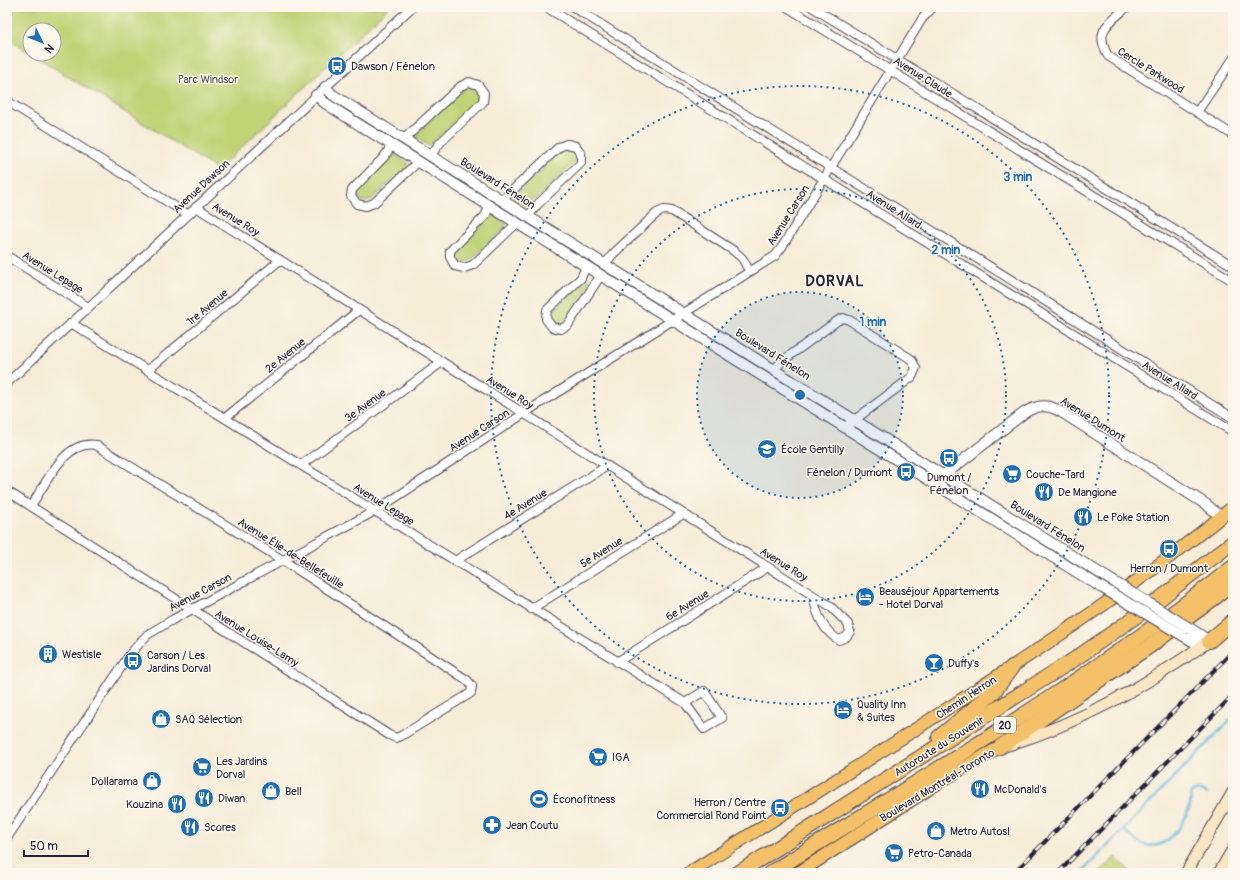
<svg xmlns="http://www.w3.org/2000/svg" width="1240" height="880" font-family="Pangolin,sans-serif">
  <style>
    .green { fill: #c0d376; stroke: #717a58 }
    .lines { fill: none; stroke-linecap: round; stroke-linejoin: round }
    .stream { stroke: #61bbdf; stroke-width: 2.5 }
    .minor-casing { stroke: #424053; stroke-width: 10 }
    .tertiary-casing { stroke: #424053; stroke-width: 12 }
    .secondary-casing { stroke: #424053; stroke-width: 13 }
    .primary-casing { stroke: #424053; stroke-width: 14 }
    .motorway-casing { stroke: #424053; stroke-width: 16 }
    .minor { stroke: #fff; stroke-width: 8 }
    .tertiary { stroke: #fff; stroke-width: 10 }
    .secondary { stroke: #fbe6c3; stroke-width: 11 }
    .primary { stroke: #f4c16a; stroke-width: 12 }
    .motorway { stroke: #f4c16a; stroke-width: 14 }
    .rail-casing { stroke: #22223b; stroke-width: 4 }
    .rail { stroke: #fbf7ec; stroke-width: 2.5; stroke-dasharray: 8; stroke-linecap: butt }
    .tertiary-bridge-casing { stroke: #424053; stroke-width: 12; stroke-linecap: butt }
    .tertiary-bridge { stroke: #fff; stroke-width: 10 }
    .ring { fill: none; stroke: #1f6fb2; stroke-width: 2; stroke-dasharray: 2 4 }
    .labels { text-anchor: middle; stroke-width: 3; stroke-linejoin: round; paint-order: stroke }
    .shield { fill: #fbf7ec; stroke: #636270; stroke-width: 1 }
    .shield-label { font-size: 10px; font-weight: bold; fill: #22223b }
    .poi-label { font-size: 11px; fill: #22223b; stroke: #fbf7ec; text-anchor: start }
    .street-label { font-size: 11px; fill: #22223b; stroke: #fbf7ec }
    .park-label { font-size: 11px; fill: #51574d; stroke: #fbf7ec }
    .district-label { font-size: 15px; font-weight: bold; letter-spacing: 1px; fill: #22223b; stroke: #fbf7ec }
    .centre { fill: #1f6fb2; stroke: #fbf7ec; stroke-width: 2 }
    .ring-label { font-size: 12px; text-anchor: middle; font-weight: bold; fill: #1f6fb2; stroke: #fbf7ec; stroke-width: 3; stroke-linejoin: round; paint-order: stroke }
  </style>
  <rect width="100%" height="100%" fill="#fbf7ec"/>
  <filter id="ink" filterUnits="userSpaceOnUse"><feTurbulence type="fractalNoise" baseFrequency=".025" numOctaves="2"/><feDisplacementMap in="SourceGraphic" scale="8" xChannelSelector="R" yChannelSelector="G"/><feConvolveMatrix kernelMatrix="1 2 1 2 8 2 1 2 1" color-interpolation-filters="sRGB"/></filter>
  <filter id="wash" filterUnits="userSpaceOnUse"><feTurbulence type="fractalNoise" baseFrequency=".012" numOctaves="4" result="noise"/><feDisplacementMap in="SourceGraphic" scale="16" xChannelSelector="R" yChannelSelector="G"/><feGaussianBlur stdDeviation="0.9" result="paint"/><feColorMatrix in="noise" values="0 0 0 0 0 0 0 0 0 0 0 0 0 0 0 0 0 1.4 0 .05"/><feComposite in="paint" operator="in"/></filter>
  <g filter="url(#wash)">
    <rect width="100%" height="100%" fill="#f7ecd8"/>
    <g class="green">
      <path d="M7,7H389L218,170L32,54H54V30H30V53L7,39Z"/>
      <path d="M470,87L478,93L477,101L429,146L416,138L420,130L464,89Z"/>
      <path d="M568,148L573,150L576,154L575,162L535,200L533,198L531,200L533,202L526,207L512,198L562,150Z"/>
      <path d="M395,154L408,163L407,167L372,199L366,202L360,200L357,194L358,189L386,162L388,164L390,162L388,160Z"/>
      <path d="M493,215L506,224L505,228L470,261L464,263L458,261L455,253L458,248Z"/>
      <path d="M589,279L592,281L566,320L562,324L554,323L551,318V312Z"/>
      <path d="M1115,857L1132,873H1100Z"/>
    </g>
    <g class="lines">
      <g class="stream">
        <path d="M1123,830L1233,717"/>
        <path d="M1081,873L1123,830C1129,834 1134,840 1140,843C1165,855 1184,825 1190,805C1192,801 1189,798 1191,793L1198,790L1207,794"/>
      </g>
    </g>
  </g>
  <g filter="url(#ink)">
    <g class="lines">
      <defs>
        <g id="minor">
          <path d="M546,7L1233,432"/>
          <path d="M573,7L1233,418"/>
          <path d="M787,7L1233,281"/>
          <path d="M812,7L1233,266"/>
          <path d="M1127,7C1108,24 1094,30 1108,56L1233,135"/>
          <path d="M7,101L187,214"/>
          <path d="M1197,112L1233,59"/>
          <path d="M404,139L461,86L469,82L478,85L484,93L483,102L440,143L431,155"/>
          <path d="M392,145L384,157L352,190L351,196L357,204L366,206L374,203L419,161"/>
          <path d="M502,200L559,147L567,144L576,146L581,154V163L538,204L528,216"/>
          <path d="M490,206L485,216L450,251V257L455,266L464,268L473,265L517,223"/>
          <path d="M196,207L830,606L848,624L850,632L846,637L839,640C823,631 816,613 813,595"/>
          <path d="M7,256L88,307"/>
          <path d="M605,264L613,254L657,213L664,210L672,211L734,251L742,258L750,272"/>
          <path d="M586,266L581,278L547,310L546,319L552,327L561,329L568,325L601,275"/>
          <path d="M71,323L685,703L704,729L722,718L704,691L685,703"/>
          <path d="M148,370L280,260"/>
          <path d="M774,370L781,362L837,321L843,318L849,320L911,359L916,368L912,377L845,427"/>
          <path d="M7,383L412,7"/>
          <path d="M225,418L359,310"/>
          <path d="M301,465L442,362"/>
          <path d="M7,491L389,735L396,738L401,736L471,693L472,686L467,680L284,561L96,445C64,440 47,482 31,506"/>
          <path d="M455,561L607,466"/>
          <path d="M531,609L683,514"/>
          <path d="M617,662L768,567"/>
          <path d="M7,838L130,654L147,635L172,620L375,511L534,407L775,256L782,247L922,19L933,7"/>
        </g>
        <g id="tertiary">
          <path d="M325,87L333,95L1106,577"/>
          <path d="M316,95L325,103L342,114L1096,584"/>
          <path d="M940,478L1024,413C1038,404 1049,404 1063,413L1207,505L1221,517"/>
          <path d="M1191,629L1209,641"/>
          <path d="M1182,635L1201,646"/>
        </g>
        <g id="secondary">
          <path d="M1008,745C1079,723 1149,684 1209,641"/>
          <path d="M1186,873L1233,792"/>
          <path d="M1219,873L1233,849"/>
        </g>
        <g id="primary">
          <path d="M689,873C778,817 867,761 956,703C1051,642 1145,579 1233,507"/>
          <path d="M798,873L941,781L1000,747"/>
        </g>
        <g id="motorway">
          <path d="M1209,641L1233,621"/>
          <path d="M939,737L993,693L1012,667"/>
          <path d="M1000,747L1150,646L1233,584"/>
          <path d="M738,873L1075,659L1148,608L1233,542"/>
          <path d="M770,873C927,775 1088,681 1233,567"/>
        </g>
      </defs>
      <use href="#minor" class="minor-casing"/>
      <use href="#tertiary" class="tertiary-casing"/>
      <use href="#secondary" class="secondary-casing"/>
      <use href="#primary" class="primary-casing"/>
      <use href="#motorway" class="motorway-casing"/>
      <use href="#minor" class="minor"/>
      <use href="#tertiary" class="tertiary"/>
      <use href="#secondary" class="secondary"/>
      <use href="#primary" class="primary"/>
      <use href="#motorway" class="motorway"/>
      <defs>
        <g id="rail">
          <path d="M1014,873L1233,651"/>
          <path d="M1058,873L1233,695"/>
        </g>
      </defs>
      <use href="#rail" class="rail-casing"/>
      <use href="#rail" class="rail"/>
      <defs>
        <g id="tertiary-bridge">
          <path d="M1106,577L1191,629"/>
          <path d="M1096,584L1182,635"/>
        </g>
      </defs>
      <use href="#tertiary-bridge" class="tertiary-bridge-casing"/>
      <use href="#tertiary-bridge" class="tertiary-bridge"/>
    </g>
  </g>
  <circle cx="800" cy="395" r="103" fill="#1f6fb2" fill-opacity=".12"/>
  <g class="ring">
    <circle cx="800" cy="395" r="103"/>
    <circle cx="800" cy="395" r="206"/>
    <circle cx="800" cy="395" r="309"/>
  </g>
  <defs>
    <symbol id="bus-disc" viewBox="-11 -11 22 22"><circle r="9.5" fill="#1f6fb2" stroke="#fbf7ec"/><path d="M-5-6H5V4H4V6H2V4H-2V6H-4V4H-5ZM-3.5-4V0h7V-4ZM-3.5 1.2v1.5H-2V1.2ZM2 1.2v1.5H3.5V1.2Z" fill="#fff"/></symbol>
    <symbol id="school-disc" viewBox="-11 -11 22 22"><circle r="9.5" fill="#1f6fb2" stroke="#fbf7ec"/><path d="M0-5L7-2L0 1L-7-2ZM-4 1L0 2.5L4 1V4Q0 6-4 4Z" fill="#fff"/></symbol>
    <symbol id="supermarket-disc" viewBox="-11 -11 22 22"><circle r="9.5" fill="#1f6fb2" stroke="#fbf7ec"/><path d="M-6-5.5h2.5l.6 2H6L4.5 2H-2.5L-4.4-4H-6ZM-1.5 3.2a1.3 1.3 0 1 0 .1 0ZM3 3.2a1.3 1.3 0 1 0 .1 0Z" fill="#fff"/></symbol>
    <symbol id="restaurant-disc" viewBox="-11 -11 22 22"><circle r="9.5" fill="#1f6fb2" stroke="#fbf7ec"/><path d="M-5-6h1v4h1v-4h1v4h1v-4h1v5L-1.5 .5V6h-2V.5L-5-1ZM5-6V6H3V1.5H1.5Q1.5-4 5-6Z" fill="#fff"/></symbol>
    <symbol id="hotel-disc" viewBox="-11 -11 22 22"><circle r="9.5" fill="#1f6fb2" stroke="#fbf7ec"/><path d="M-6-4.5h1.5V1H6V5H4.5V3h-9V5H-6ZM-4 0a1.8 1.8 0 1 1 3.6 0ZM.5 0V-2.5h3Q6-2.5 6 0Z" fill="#fff"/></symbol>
    <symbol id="building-disc" viewBox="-11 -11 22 22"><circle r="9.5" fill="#1f6fb2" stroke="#fbf7ec"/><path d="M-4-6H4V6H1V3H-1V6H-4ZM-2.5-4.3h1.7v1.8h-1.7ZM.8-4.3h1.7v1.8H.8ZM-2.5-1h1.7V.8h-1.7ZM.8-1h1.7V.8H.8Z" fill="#fff"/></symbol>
    <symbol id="bar-disc" viewBox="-11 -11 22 22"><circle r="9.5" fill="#1f6fb2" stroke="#fbf7ec"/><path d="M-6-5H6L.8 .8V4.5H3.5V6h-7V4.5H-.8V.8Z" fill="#fff"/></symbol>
    <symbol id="shop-disc" viewBox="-11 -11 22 22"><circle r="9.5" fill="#1f6fb2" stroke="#fbf7ec"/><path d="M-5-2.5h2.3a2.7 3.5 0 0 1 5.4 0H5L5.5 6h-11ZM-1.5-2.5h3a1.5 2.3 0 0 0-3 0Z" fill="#fff"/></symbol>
    <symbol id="stadium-disc" viewBox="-11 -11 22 22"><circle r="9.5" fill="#1f6fb2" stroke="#fbf7ec"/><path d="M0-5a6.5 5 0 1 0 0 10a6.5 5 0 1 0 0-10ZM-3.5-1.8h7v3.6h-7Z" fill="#fff"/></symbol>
    <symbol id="pharmacy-disc" viewBox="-11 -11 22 22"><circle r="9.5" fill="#1f6fb2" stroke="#fbf7ec"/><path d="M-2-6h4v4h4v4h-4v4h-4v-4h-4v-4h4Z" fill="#fff"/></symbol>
  </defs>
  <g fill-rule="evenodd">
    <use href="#bus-disc" x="326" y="55" width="22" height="22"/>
    <use href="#school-disc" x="756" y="438" width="22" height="22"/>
    <use href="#bus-disc" x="938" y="447" width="22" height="22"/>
    <use href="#bus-disc" x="895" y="461" width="22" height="22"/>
    <use href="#supermarket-disc" x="1001" y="463" width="22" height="22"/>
    <use href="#restaurant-disc" x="1033" y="481" width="22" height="22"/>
    <use href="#restaurant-disc" x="1072" y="506" width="22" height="22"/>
    <use href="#bus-disc" x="1158" y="538" width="22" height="22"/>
    <use href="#hotel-disc" x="854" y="586" width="22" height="22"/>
    <use href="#building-disc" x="37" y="643" width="22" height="22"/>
    <use href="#bus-disc" x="122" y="650" width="22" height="22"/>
    <use href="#bar-disc" x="923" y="652" width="22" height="22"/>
    <use href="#hotel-disc" x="832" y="699" width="22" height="22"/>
    <use href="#shop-disc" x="150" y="708" width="22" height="22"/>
    <use href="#supermarket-disc" x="587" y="746" width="22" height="22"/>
    <use href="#supermarket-disc" x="191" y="756" width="22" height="22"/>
    <use href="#shop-disc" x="141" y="770" width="22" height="22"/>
    <use href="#restaurant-disc" x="969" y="778" width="22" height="22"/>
    <use href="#shop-disc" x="260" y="780" width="22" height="22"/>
    <use href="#restaurant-disc" x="193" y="787" width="22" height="22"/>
    <use href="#stadium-disc" x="528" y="788" width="22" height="22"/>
    <use href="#restaurant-disc" x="166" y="793" width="22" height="22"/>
    <use href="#bus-disc" x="769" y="797" width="22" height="22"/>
    <use href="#pharmacy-disc" x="481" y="814" width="22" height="22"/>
    <use href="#restaurant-disc" x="179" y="816" width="22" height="22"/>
    <use href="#shop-disc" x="925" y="820" width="22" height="22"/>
    <use href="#supermarket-disc" x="883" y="842" width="22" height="22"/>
  </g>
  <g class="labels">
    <rect class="shield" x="994" y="717" width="22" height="16" rx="3"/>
    <g class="shield-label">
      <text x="1005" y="729">20</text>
    </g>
    <g class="poi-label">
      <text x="351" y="70">Dawson / Fénelon</text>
      <text x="781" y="453">École Gentilly</text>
      <text x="892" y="476" text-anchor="end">Fénelon / Dumont</text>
      <text x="1026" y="478">Couche-Tard</text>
      <text x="949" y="481" text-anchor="middle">Dumont /<tspan x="949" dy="13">Fénelon</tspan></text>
      <text x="1058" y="496">De Mangione</text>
      <text x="1097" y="521">Le Poke Station</text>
      <text x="1169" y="572" text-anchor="middle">Herron / Dumont</text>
      <text x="879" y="595">Beauséjour Appartements<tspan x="879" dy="13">- Hotel Dorval</tspan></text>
      <text x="62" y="658">Westisle</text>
      <text x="147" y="659">Carson / Les<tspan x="147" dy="13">Jardins Dorval</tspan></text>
      <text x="948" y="667">Duffy's</text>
      <text x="857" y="708">Quality Inn<tspan x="857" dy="13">&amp; Suites</tspan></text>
      <text x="175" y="723">SAQ Sélection</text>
      <text x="612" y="761">IGA</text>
      <text x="216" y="765">Les Jardins<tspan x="216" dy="13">Dorval</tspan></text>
      <text x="138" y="785" text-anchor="end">Dollarama</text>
      <text x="994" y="793">McDonald's</text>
      <text x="285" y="795">Bell</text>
      <text x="218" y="802">Diwan</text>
      <text x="553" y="803">Éconofitness</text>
      <text x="766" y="806" text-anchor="end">Herron / Centre<tspan x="766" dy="13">Commercial Rond Point</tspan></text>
      <text x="163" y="808" text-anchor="end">Kouzina</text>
      <text x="506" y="829">Jean Coutu</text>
      <text x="204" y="831">Scores</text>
      <text x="950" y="835">Metro Autosl</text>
      <text x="908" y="857">Petro-Canada</text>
    </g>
    <g class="street-label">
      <text transform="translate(1151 70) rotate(32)" y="4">Cercle Parkwood</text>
      <text transform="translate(923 77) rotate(32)" y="4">Avenue Claude</text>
      <text transform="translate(498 183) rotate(32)" y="4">Boulevard Fénelon</text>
      <text transform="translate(201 186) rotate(-43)" y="4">Avenue Dawson</text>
      <text transform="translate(894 209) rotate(32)" y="4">Avenue Allard</text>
      <text transform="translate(788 215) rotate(-58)" y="4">Avenue Carson</text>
      <text transform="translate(236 219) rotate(32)" y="4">Avenue Roy</text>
      <text transform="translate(53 272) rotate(32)" y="4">Avenue Lepage</text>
      <text transform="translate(207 307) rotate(-40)" y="4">1re Avenue</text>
      <text transform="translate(773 354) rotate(32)" y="4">Boulevard Fénelon</text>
      <text transform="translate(285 355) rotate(-39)" y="4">2e Avenue</text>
      <text transform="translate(1170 380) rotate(32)" y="4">Avenue Allard</text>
      <text transform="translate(510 392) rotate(32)" y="4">Avenue Roy</text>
      <text transform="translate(365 405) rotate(-36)" y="4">3e Avenue</text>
      <text transform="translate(1093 419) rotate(32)" y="4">Avenue Dumont</text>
      <text transform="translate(479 430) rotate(-33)" y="4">Avenue Carson</text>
      <text transform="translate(384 504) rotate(32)" y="4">Avenue Lepage</text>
      <text transform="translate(525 504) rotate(-32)" y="4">4e Avenue</text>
      <text transform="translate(1048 526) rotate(32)" y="4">Boulevard Fénelon</text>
      <text transform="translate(601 552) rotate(-32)" y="4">5e Avenue</text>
      <text transform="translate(291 553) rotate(32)" y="4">Avenue Élie-de-Bellefeuille</text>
      <text transform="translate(784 564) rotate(32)" y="4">Avenue Roy</text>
      <text transform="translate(200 592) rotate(-28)" y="4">Avenue Carson</text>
      <text transform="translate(687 605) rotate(-32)" y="4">6e Avenue</text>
      <text transform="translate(257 638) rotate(32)" y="4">Avenue Louise-Lamy</text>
      <text transform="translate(966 697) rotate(-33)" y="4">Chemin Herron</text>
      <text transform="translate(939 746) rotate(-32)" y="4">Autoroute du Souvenir</text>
      <text transform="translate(937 785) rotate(-31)" y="4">Boulevard Montréal-Toronto</text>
    </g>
    <g class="park-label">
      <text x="208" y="83">Parc Windsor</text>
    </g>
    <g class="district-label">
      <text x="835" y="286">DORVAL</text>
    </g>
  </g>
  <circle cx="800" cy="395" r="6" class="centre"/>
  <g class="ring-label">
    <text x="1018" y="181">3 min</text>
    <text x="946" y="254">2 min</text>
    <text x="873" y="326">1 min</text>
  </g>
  <rect width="1240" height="880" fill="none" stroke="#fbf7ec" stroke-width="24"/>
  <g transform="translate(42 42) rotate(133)"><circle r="19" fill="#fbf7ec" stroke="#a4a2a5"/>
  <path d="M0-3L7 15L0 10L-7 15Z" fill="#1f6fb2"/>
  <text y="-6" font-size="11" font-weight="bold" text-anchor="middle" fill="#22223b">N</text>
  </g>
  <path d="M24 850v6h64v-6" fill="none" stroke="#22223b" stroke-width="2"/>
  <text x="30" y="850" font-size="12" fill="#22223b" stroke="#fbf7ec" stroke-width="3" paint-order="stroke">50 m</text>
</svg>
